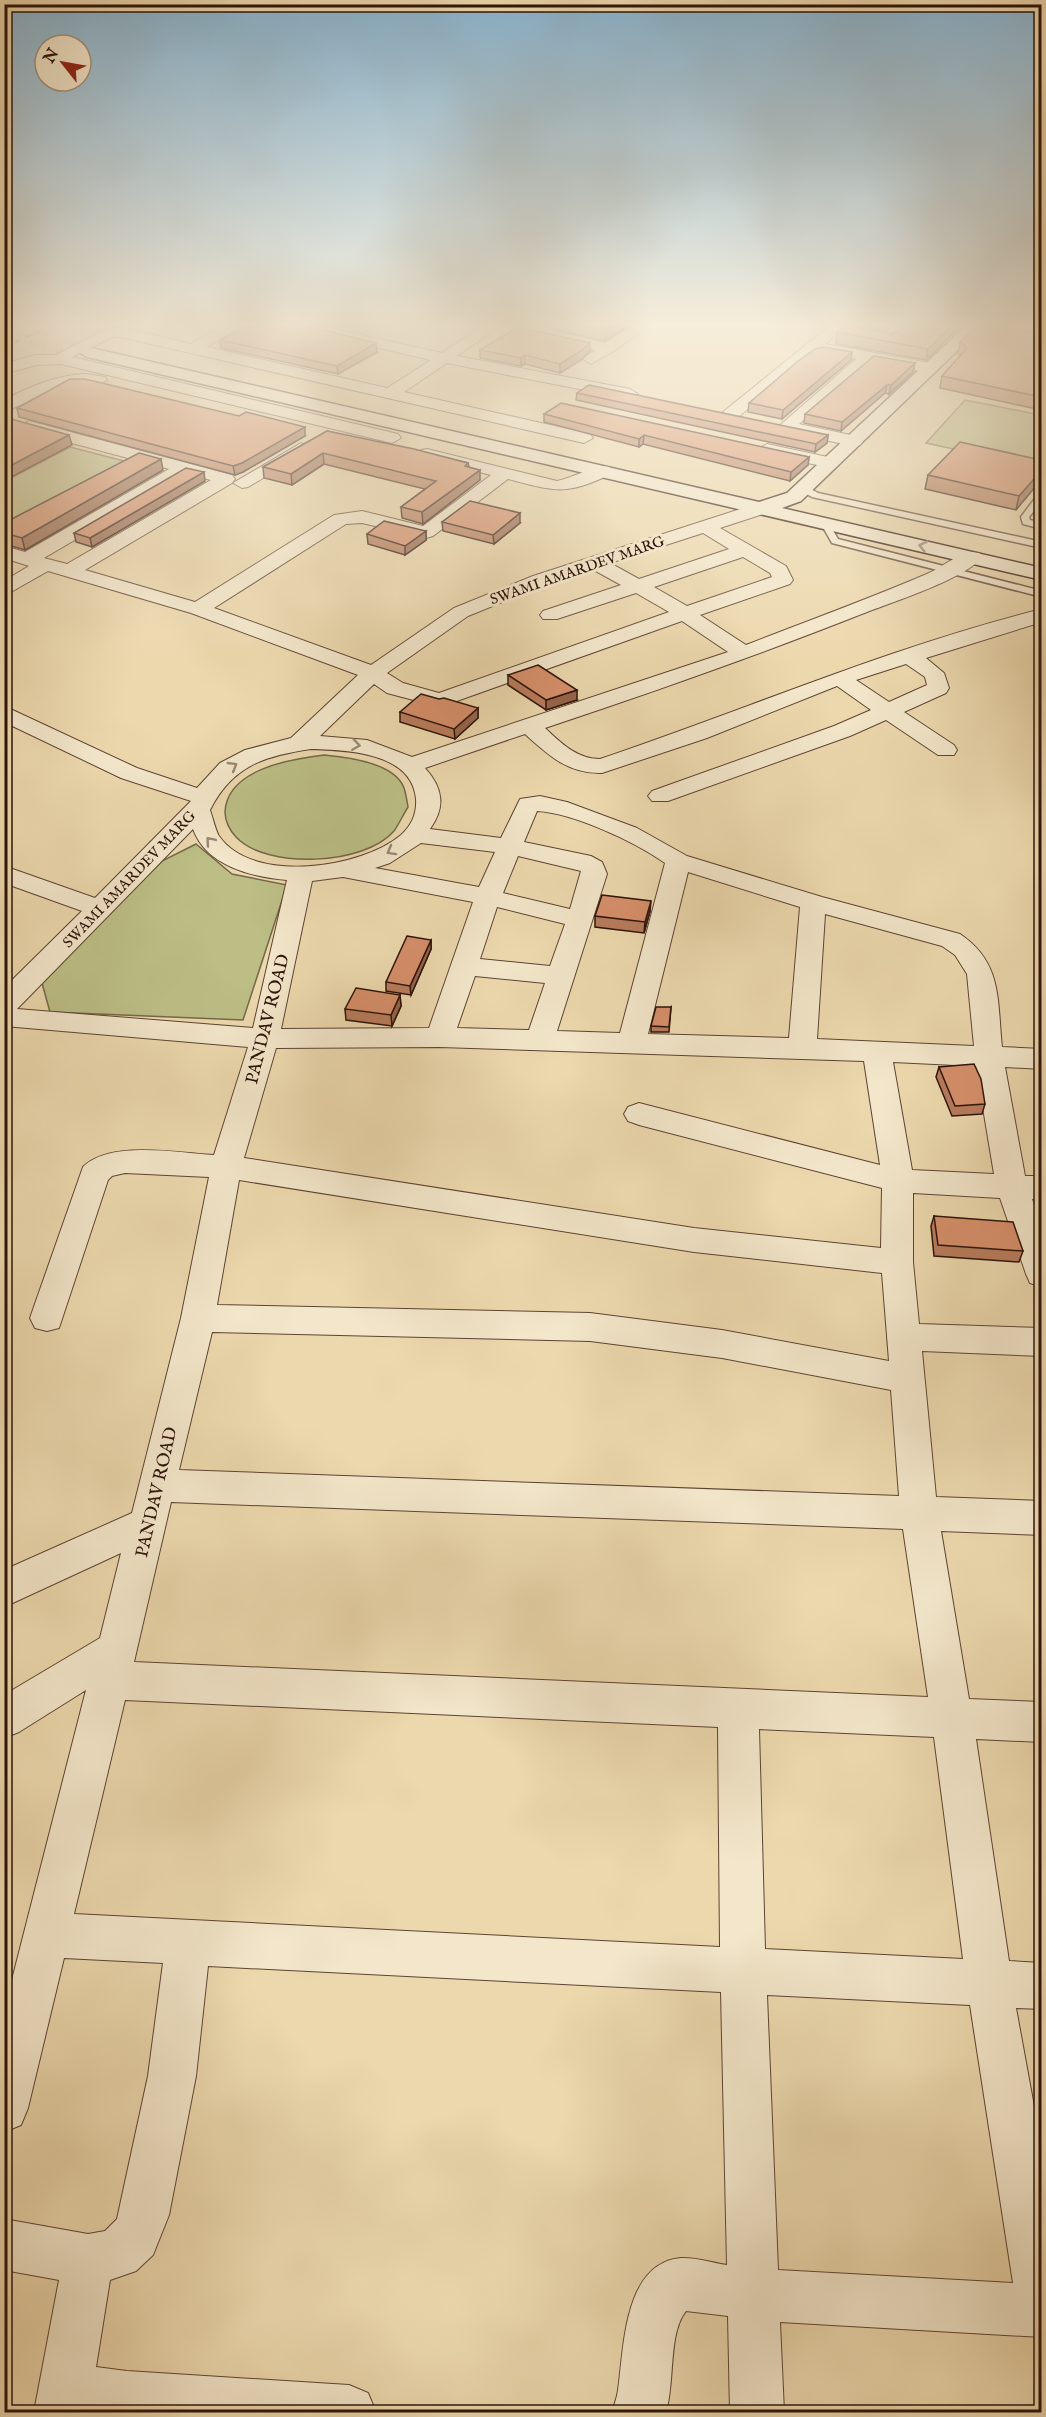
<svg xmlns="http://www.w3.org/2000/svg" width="1046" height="2417" font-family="'IM FELL English',serif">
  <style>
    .green { fill: #bcbe86; stroke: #746848; stroke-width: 1.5 }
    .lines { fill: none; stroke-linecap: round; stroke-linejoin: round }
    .secondary-tunnel { stroke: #cfba94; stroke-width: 18; stroke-dasharray: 18 9; stroke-linecap: butt }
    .lane-casing { stroke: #5d4432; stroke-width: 3 }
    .street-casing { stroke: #5d4432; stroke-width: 2 }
    .secondary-casing { stroke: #2d1309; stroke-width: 3 }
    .lane { fill: #f3e6ca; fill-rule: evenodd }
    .street { fill: #f3e6ca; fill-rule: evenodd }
    .secondary { fill: #f3e6ca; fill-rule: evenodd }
    .rail { stroke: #2d1309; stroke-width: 2; stroke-dasharray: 6 6; stroke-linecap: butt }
    .wall { fill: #b87b5c; stroke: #2d1309; stroke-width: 1.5 }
    .shaded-wall { fill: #96644b; stroke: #2d1309; stroke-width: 1.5 }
    .building { fill: #d68f6b; stroke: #2d1309; stroke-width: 1.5 }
    .oneway { stroke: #9a8773 }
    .labels { text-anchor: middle; stroke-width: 6; stroke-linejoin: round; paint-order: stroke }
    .far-street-label { font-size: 15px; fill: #2d1309; stroke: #f3e6ca }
    .street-label { font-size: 18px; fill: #2d1309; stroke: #f3e6ca }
  </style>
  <rect width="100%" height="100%" fill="#ecd8ad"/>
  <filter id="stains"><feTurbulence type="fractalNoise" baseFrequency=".00333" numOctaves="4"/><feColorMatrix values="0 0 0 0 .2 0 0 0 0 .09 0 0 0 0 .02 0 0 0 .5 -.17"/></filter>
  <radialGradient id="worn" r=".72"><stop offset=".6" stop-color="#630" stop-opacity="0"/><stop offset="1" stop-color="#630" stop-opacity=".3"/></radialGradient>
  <g class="green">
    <path d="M300,324H379L360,335Z"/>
    <path d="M965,400L1041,415V468L926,443Z"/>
    <path d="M70,447L128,462L5,531V481Z"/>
    <path d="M324,755C347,757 395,763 404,788C406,794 407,801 408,807C403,815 399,824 394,831C365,865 267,870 236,837C230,831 225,821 225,812C227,769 291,759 324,755Z"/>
    <path d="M196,844L232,874L287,885L243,1020L50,1012L40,976L162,861Z"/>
  </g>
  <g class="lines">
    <path class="secondary-tunnel" d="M4,330L87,352"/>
    <defs>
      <g id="lane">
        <path d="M801,487H807L818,493L1042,542V548L812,497L801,491Z"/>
        <path d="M1039,493H1042V501L1029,517L1030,520L1042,523V529L1023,524L1021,517Z"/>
        <path d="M821,520H827L838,539L1042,591V597L832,543L820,522Z"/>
      </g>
      <g id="street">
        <path d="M226,324H244L207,347L387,388L431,360L292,328L285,324H312L442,353L486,324H503L457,356L630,389L638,394L630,399L447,363L404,392L590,434L593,438L584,443L120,337H112L72,357L398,434L401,438L392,443L61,364L36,365L4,374V364L35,355H56L104,330L120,327L191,344Z"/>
        <path d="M634,324H651L614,351L591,364L583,359L595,350L545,338L542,335L550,330L605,343Z"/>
        <path d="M832,324H849L825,344L931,363L939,368L931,373L872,362L799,424L860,437L863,441L860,445L854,446L780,431L778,427L856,359L815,351L735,420H723L721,416L723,412Z"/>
        <path d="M896,324H912L895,341L890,343L853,335L850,332L858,327L887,333Z"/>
        <path d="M86,374L105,377L107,380L99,385L64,386L4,412V400C31,386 56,375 86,374Z"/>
        <path d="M29,421L232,475L235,479L232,483L85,570L195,602L334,515L362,511L423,526L491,475L421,458L418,454L421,450L427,449L557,481C573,478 596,464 609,467L612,471L609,475C565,496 554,491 508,479L433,536L426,538L362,523L346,524L214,608L371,665L454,608L533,576L762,502L769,504L771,508L769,512L720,528L786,566L793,580L790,584L700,615L746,645C807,621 869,599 929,573C944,566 963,549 979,553L982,557C967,578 893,602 867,612C761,654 653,692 545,728C561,743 577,759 600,759C748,709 890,647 1042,609V622L926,658L944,673L949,688L946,693L904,712L954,745L957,750L954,755H938L886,720L850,736L668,801H652L648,796L652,791L834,726L871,710L837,686L707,738L602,773C569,774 549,756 525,734L425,768C443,788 446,807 430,829L501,838L520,799L540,796L567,802L637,828L687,856L822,897L960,934C1003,963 997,1001 1002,1047L1042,1049V1069L1005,1067L1025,1176H1042V1200L1032,1199L1042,1226V1287L1030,1283L1026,1274L1000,1198L913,1193V1262L919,1324L1042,1328V1356L922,1351L936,1497L1042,1501V1535L941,1531L969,1699L1042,1702V1742L976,1739L1009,1961L1042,1963V2009L1016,2008L1042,2150V2337L780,2322L784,2412H730L728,2316L686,2311C668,2333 675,2383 666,2412H612C614,2405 617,2398 618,2390C624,2350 623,2263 681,2258C695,2257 713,2263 727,2265L721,1992L208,1966L196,2076L169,2215L153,2255L136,2271L110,2280L96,2367L127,2371L349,2385L368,2393L376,2412H34L59,2280L4,2270V2219L88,2234L105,2231L117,2219L148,2076L163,1963L64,1958L28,2108L21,2125L4,2132V2011L86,1690L19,1732L4,1738V1695L100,1638L121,1553L4,1607V1570L132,1513L181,1318L209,1177L125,1173L112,1176L108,1180L59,1328L47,1331L35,1328L30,1318L83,1167C110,1140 178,1153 214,1155L248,1047L4,1026V988L82,911L4,883V866L95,898L191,801L121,778L4,722V706L137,768L197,788L220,763L245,750L291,738L358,675L191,613L48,571L4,596V581L29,566L4,558V546L25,552L169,469L23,430L21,426ZM187,474L211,480L67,564L44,558ZM703,533L729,549L639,579L610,563ZM743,557L770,573L772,577L687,606L654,587ZM592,569L621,585L543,611L540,615L543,619H557L636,593L669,612L439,693L403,683L387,673L468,616L547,584ZM682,621L728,652L412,757L367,740L320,736L374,684L387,693L440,707ZM906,664L925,677L927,685L889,702L856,680ZM311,749C346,750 412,752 416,799C417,813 412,825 401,835C362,868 253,885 219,836C215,829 213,818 210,810C232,766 264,756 311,749ZM537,811C574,813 635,842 665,863L620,1033L557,1031L607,874L602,862L591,856L524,842ZM193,829C206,866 252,877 287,880L253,1028L17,1009ZM421,843L495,852L479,887L375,868L390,863ZM518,856L581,871L570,909L503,893ZM688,872L800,907L789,1038L648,1034ZM343,877L473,902L429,1028L281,1029L312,881ZM497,907L565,924L550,966L480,959ZM825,914L942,946L955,955L967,974L974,1046L817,1039ZM475,976L545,983L529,1030L457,1028ZM440,1047L864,1061L880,1165L639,1103L628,1107L624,1114L628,1121L639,1125L882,1188L881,1248L694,1228L244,1158L276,1048ZM893,1062L976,1066L994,1174L912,1170ZM239,1180L694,1252L882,1273L889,1361L722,1330L590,1313L217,1305ZM212,1332L590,1341L722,1358L891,1390L899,1496L179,1470ZM171,1502L903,1529L928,1697L134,1662ZM125,1700L718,1727L720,1947L74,1914ZM759,1729L934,1737L963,1959L765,1949ZM767,1995L970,2005L1013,2283L778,2270Z"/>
        <path d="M301,443L310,448L307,452L248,487L242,488L233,483Z"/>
        <path d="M767,444L837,459L840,463L831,468L761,453L758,449Z"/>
      </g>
      <path id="secondary" d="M968,324H985L801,501L782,508L1042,568V580L87,357L79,352L87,347L759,502L787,493Z"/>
    </defs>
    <use href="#lane" class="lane-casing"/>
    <use href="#street" class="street-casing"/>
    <use href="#secondary" class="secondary-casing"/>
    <use href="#lane" class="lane"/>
    <use href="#street" class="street"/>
    <use href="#secondary" class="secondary"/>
    <path class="rail" d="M4,347L55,324"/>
  </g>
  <g class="wall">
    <path d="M534,324H633L605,341L534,325Z"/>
    <path d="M859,324H894L886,331Z"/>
    <path d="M963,324L926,360L836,344L837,332L891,334L899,331Z"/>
    <path d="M1041,333V410L940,388L942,376L960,356L958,354L960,342Z"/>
    <path d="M220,340L376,343L377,352L338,374L221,348Z"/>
    <path d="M480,350L590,351L581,360L560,373L525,364L521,366L480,358Z"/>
    <path d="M852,352L851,360L782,419L748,412L749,403Z"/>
    <path d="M915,363L913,372L889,394L885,393L841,431L804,423L805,414Z"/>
    <path d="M577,393L828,435L827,443L815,452L576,400Z"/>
    <path d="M17,408L305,436L243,472L235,475L19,417Z"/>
    <path d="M544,414L809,457L808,465L790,481L643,444L639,447L544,422Z"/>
    <path d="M327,431L468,463L469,467L480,480L423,524L402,518L401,507L425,489L324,464L292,485L264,478L263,467Z"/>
    <path d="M1041,460L1016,510L925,489L928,475Z"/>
    <path d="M163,470L25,550L4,544V523Z"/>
    <path d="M205,481L92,547L76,542L74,533Z"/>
    <path d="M442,522L520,523L494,544L443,531Z"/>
    <path d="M426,531V540L405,555L368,544L367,534Z"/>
    <path d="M508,675L577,700L546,710L508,685Z"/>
    <path d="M478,708V718L455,739L400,722V712Z"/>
    <path d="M650,911L644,933L595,927V916Z"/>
    <path d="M431,940V949L411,995L386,991V982Z"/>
    <path d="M400,995L401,1006L392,1026L346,1020L345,1009Z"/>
    <path d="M671,1007L669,1032H651V1026Z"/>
    <path d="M939,1067L985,1104L982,1114L952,1116L936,1077Z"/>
    <path d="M934,1216L1023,1251L1019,1262L934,1256L931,1226Z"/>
  </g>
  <g class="shaded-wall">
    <path d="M616,324H633L605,341V330Z"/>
    <path d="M887,324H894L886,331Z"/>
    <path d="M954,324H963L926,360L928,349Z"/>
    <path d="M376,343L377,352L338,374L337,366Z"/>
    <path d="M590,343V351L581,360L560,373V364Z"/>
    <path d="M852,352L851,360L782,419L783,410Z"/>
    <path d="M525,355V364L521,366V358Z"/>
    <path d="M915,363L913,372L889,394L891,385Z"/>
    <path d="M887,385L885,393L841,431L842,422Z"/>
    <path d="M305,427V436L243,472L235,475L233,466Z"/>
    <path d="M69,435L72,445L4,481V469Z"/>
    <path d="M644,435L643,444L639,447V439Z"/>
    <path d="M828,435L827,443L815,452L816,444Z"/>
    <path d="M323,453L324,464L292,485L291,474Z"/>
    <path d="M809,457L808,465L790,481L791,472Z"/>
    <path d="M161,459L163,470L25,550L22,538Z"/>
    <path d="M480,470V480L423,524L422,512Z"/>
    <path d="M1041,471V480L1016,510L1019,496Z"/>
    <path d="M204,472L205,481L92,547L90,538Z"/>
    <path d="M520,513V523L494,544L493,535Z"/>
    <path d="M426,531V540L405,555V546Z"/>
    <path d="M577,690V700L546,710V700Z"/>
    <path d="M478,708V718L455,739L454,729Z"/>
    <path d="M651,901L650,911L644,933L645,922Z"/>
    <path d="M431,940V949L411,995L410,986Z"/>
    <path d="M400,995L401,1006L392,1026L391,1015Z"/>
  </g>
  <g class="building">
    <path d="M252,324H298L376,343L337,366L220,340Z"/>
    <path d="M576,324H616L605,330Z"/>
    <path d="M847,324L891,334L899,331L905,324H954L928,349L837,332Z"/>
    <path d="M979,324L1041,333V397L942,376L967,348L960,342Z"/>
    <path d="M518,327L590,343L581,351L560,364L525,355L521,358L480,350Z"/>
    <path d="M823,347L852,352L783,410L749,403L797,362L815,349Z"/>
    <path d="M874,356L915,363L891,385H887L842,422L805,414Z"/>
    <path d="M70,379H85L239,416L246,412L305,427L242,463L233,466L17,408Z"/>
    <path d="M589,385L828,435L816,444L577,393Z"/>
    <path d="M561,403L809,457L791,472L644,435L639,439L544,414Z"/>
    <path d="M4,417L69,435L4,469Z"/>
    <path d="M327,431L414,449L468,463L465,466L480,470L422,512L401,507L436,481L323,453L291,474L263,467Z"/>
    <path d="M960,442L1041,460V471L1019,496L928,475Z"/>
    <path d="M139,453L161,459L22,538L4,533V523Z"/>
    <path d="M186,468L204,472L90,538L74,533Z"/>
    <path d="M470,501L520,513L493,535L442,522Z"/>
    <path d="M384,521L426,531L405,546L367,534Z"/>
    <path d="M538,665L577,690L546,700L508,675Z"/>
    <path d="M421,694L439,699L444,698L478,708L454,729L400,712Z"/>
    <path d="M602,895L651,901L645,922L595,916Z"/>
    <path d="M407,936L431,940L410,986L386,982Z"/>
    <path d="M356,988L400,995L391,1015L345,1009Z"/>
    <path d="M656,1007H671L669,1027L651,1026Z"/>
    <path d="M974,1064L981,1079L985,1104L955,1106L939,1067Z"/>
    <path d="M934,1216L1013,1222L1023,1251L938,1245Z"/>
  </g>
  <defs><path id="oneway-chevron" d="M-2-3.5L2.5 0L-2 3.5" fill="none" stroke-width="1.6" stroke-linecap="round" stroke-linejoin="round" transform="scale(1.5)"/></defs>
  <g class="oneway">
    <use href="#oneway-chevron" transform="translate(923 546) rotate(-167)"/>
    <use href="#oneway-chevron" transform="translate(356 745) rotate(8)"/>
    <use href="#oneway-chevron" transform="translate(233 766) rotate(-31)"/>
    <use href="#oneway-chevron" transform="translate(210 841) rotate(-130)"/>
    <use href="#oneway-chevron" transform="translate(391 851) rotate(151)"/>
  </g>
  <linearGradient id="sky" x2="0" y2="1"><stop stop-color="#89b6d3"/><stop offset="0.49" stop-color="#f6edda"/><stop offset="1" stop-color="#f6edda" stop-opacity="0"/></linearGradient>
  <rect width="1046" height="662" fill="url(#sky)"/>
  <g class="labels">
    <g class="far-street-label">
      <text transform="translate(577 570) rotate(-19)" y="5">SWAMI AMARDEV MARG</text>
      <text transform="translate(129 879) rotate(-46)" y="5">SWAMI AMARDEV MARG</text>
    </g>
    <g class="street-label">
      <text transform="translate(267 1019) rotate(-76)" y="6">PANDAV ROAD</text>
      <text transform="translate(156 1492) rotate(-77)" y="6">PANDAV ROAD</text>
    </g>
  </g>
  <rect width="1046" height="2417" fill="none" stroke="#ecd8ad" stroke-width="24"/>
  <rect x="6" y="6" width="1034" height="2405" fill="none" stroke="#2d1309" stroke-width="3"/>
  <rect x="12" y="12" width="1022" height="2393" fill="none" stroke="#2d1309" stroke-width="1.5"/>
  <g transform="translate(63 63) rotate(301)"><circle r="28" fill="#f3e6ca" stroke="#a4927d" stroke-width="1.5"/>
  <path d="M0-4.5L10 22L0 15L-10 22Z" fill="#8f2418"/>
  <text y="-9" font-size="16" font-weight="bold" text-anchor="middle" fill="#2d1309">N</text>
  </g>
  <rect width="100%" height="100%" filter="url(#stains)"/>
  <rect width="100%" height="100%" fill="url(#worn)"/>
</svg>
